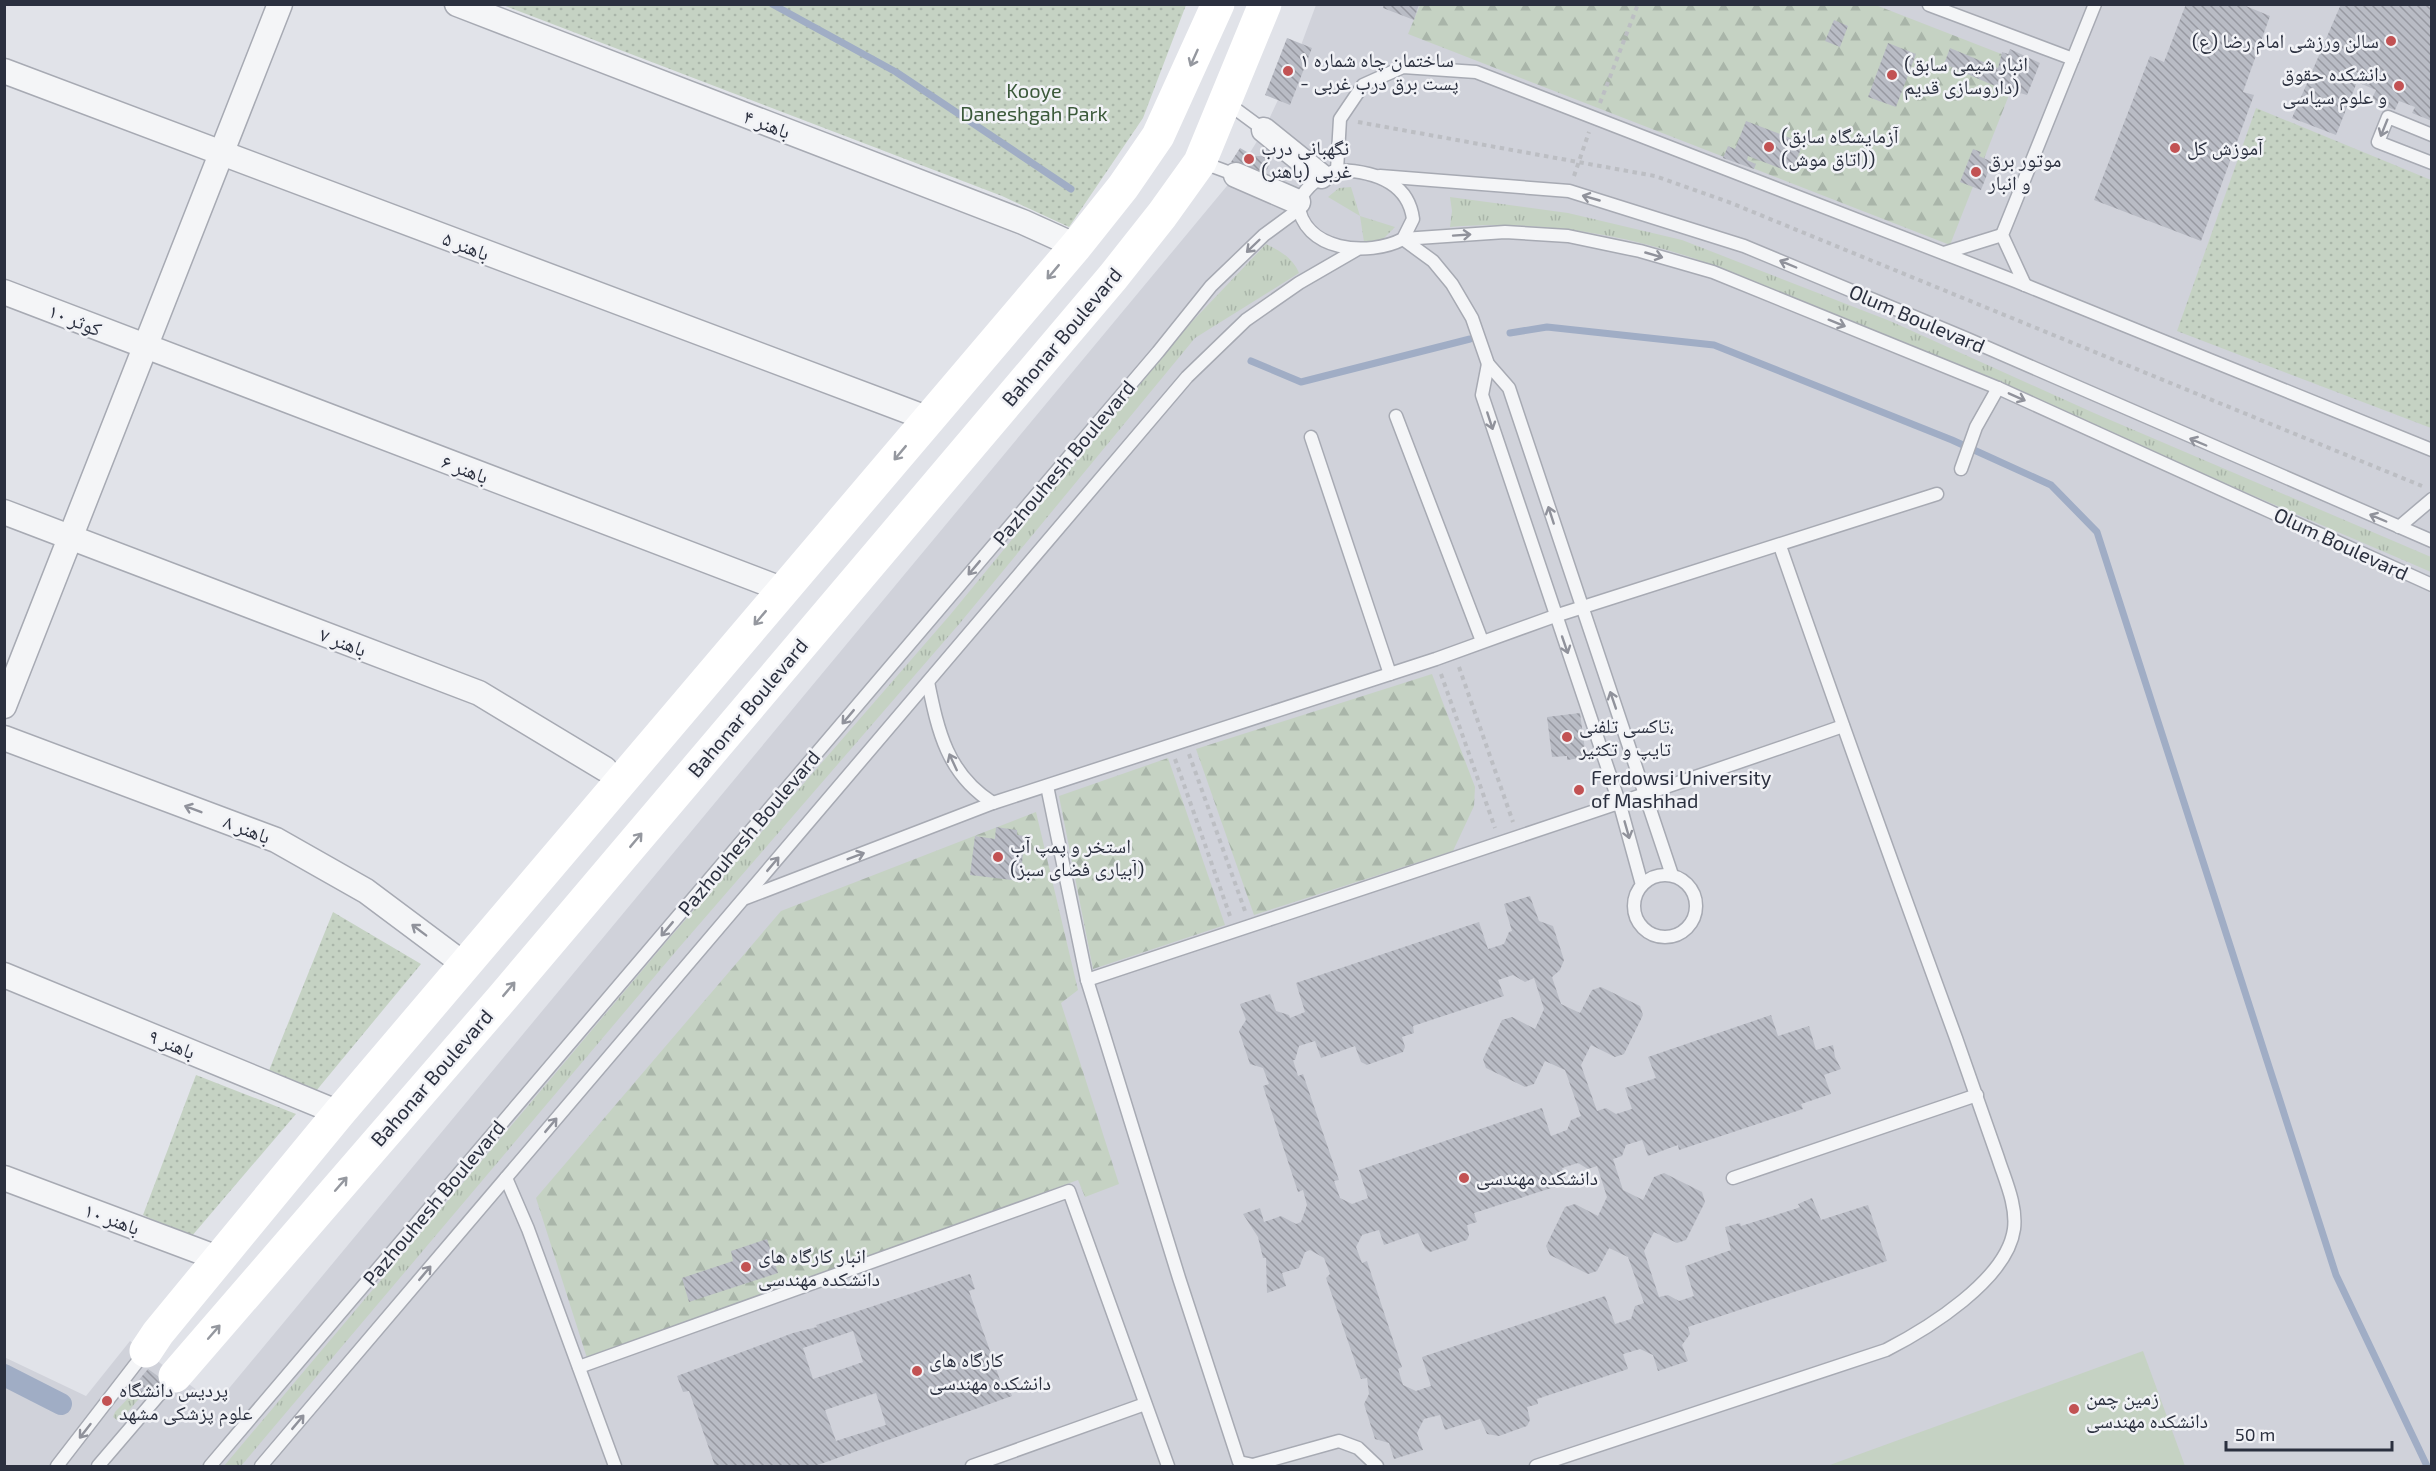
<svg xmlns="http://www.w3.org/2000/svg" width="2436" height="1471" font-family="'Exo 2','Noto Naskh Arabic',sans-serif">
  <style>
    .built { fill: #d0d2da }
    .grass { fill: url(#grass-tufts) }
    .forest { fill: url(#forest-firs) }
    .park { fill: url(#park-dots) }
    .garden { fill: #c5d2c3 }
    .lines { fill: none; stroke-linecap: round; stroke-linejoin: round }
    .stream { stroke: #a0adc5; stroke-width: 7 }
    .canal { stroke: #a0adc5; stroke-width: 22 }
    .building { fill: url(#building-back-hatch); fill-rule: evenodd }
    .lane-casing { stroke: #a7aab3; stroke-width: 15 }
    .street-casing { stroke: #a7aab3; stroke-width: 27 }
    .path { stroke: #bcbec3; stroke-width: 4; stroke-dasharray: 4.5 4.5; stroke-linecap: butt }
    .lane { stroke: #f4f5f7; stroke-width: 12 }
    .street { stroke: #f4f5f7; stroke-width: 24 }
    .secondary { stroke: #fff; stroke-width: 33 }
    .oneway { stroke: #95989f }
    .oneway2 { stroke: #90929b }
    .poi-dot { fill: #c25253; stroke: #f1f2f6; stroke-width: 2 }
    .labels { text-anchor: middle; stroke-width: 5; stroke-linejoin: round; paint-order: stroke }
    .poi-label { font-size: 20px; fill: #2b303f; stroke: #f1f2f6; text-anchor: start }
    .park-label { font-size: 20px; fill: #3b593a; stroke: #f1f2f6 }
    .street-label { font-size: 20px; fill: #2b303f; stroke: #f1f2f6 }
  </style>
  <defs>
    <pattern id="grass-tufts" width="24" height="20" patternUnits="userSpaceOnUse" patternTransform="scale(1.5)"><rect width="24" height="20" fill="#c5d2c3"/><path d="M3 7l-1-3M5 7V3M7 7l1-3M15 17l-1-3M17 17v-4M19 17l1-3" fill="none" stroke="#a9b5a9"/></pattern>
    <pattern id="forest-firs" width="22" height="20" patternUnits="userSpaceOnUse" patternTransform="scale(1.5)"><rect width="22" height="20" fill="#c5d2c3"/><path d="M5 1l3.5 6h-7zM16 11l3.5 6h-7z" fill="#a9b5a9"/></pattern>
    <pattern id="park-dots" width="8" height="8" patternUnits="userSpaceOnUse" patternTransform="scale(1.5)"><rect width="8" height="8" fill="#c5d2c3"/><path d="M2 2h.1M6 6h.1" fill="none" stroke="#a9b5a9" stroke-width="1.8" stroke-linecap="round"/></pattern>
    <pattern id="building-back-hatch" width="6" height="6" patternUnits="userSpaceOnUse" patternTransform="scale(1.5)"><rect width="6" height="6" fill="#b9bcc5"/><path d="M-1 5l2 2M0 0l6 6M5-1l2 2" fill="none" stroke="#9799a1"/></pattern>
  </defs>
  <rect width="100%" height="100%" fill="#e1e3e9"/>
  <path class="built" d="M1316,5H2431V1466H5L4,1357L86,1396L130,1341L216,1404L1236,175L1264,130L1291,72Z"/>
  <g class="grass">
    <path d="M1351,187L1360,216L1395,227L1382,240L1364,242L1360,216L1328,197L1339,188Z"/>
    <path d="M1450,197L1568,213L1682,240L1890,321L2094,413L2431,557V572L2224,483L1997,380L1696,259C1616,232 1535,220 1450,227L1452,211Z"/>
    <path d="M1266,244C1279,250 1293,258 1299,273L1195,338L960,623L677,950L241,1466H224L667,941L950,615L1185,329Z"/>
    <path d="M135,1391L142,1395L121,1420H117L113,1417L115,1412Z"/>
  </g>
  <g class="forest">
    <path d="M1873,4L2022,62L1950,245L1408,34L1420,5Z"/>
    <path d="M1432,674L1475,787L1474,806L1453,851L1254,915L1196,749Z"/>
    <path d="M1168,758L1225,925L1093,969L1059,796Z"/>
    <path d="M1036,812L1078,990L1061,1003L1119,1184L1085,1197L1078,1180L587,1358L536,1198L781,911Z"/>
  </g>
  <g class="park">
    <path d="M503,5L1185,4L1186,5L1143,118L1069,227L1002,196Z"/>
    <path d="M2256,108L2431,180V428L2177,331Z"/>
    <path d="M333,912L421,964L316,1091L268,1073Z"/>
    <path d="M196,1075L296,1114L191,1237L143,1215Z"/>
  </g>
  <path class="garden" d="M2143,1351L2185,1466H1827Z"/>
  <g class="lines">
    <g class="stream">
      <path d="M772,4L896,72L1071,189"/>
      <path d="M1510,333L1547,327L1714,345L1952,440L2051,485L2097,532L2336,1275L2427,1466"/>
      <path d="M1251,361L1301,382L1470,339"/>
    </g>
    <path class="canal" d="M4,1375L61,1404"/>
  </g>
  <g class="building">
    <path d="M1384,4H1419L1414,20L1383,8Z"/>
    <path d="M2186,4H2241L2270,16L2243,92L2254,95L2201,241L2094,200L2150,56L2164,62Z"/>
    <path d="M2341,4H2432V121L2412,113L2415,107L2399,101L2395,110L2371,101L2376,90L2357,82L2336,135L2292,118Z"/>
    <path d="M1834,20L1848,26L1840,47L1825,41Z"/>
    <path d="M1287,38L1312,48L1290,105L1265,95Z"/>
    <path d="M1888,43L1916,54L1896,107L1868,97Z"/>
    <path d="M1950,48L1998,68L2002,52L2008,54L2010,49L2040,63L2027,95L1995,86L1944,64Z"/>
    <path d="M1746,121L1803,143L1792,173L1748,156L1747,160L1756,164L1754,169L1723,158L1728,146L1735,149Z"/>
    <path d="M1240,148L1254,156H1264L1269,166L1263,176L1231,162Z"/>
    <path d="M1973,149L1981,152L1979,156L1992,162L1981,190L1960,182Z"/>
    <path d="M1580,713L1586,757L1567,760V756L1552,757L1547,717Z"/>
    <path d="M996,827L1017,830V835L1025,836L1020,881L970,875L975,836L995,839Z"/>
    <path d="M1530,896L1539,921L1553,926L1564,960L1560,970L1552,977L1561,1004L1580,1013L1592,990L1601,987L1640,1006L1643,1015L1624,1054L1615,1057L1591,1045L1581,1065L1597,1111L1606,1108L1616,1114L1632,1109L1625,1088L1656,1078L1648,1057L1771,1015L1778,1036L1809,1026L1816,1050L1833,1045L1835,1057L1841,1069L1824,1075L1831,1094L1801,1104L1803,1109L1679,1150L1678,1145L1648,1156L1642,1140L1626,1145L1622,1156L1613,1159L1623,1190L1643,1200L1654,1177L1664,1173L1702,1192L1705,1202L1686,1240L1677,1243L1654,1232L1644,1251L1659,1297L1668,1295L1679,1301L1694,1296L1685,1266L1731,1250L1725,1227L1740,1223L1741,1226L1795,1209L1800,1207L1798,1204L1812,1198L1821,1220L1868,1205L1887,1261L1688,1327L1690,1334L1682,1345L1688,1361L1658,1371L1653,1355L1640,1349L1623,1354L1628,1369L1537,1399L1538,1404L1527,1407L1530,1420L1527,1426L1499,1436L1487,1434L1480,1419L1445,1430L1440,1415L1424,1419L1417,1433L1423,1450L1394,1459L1389,1443L1375,1439L1364,1404L1369,1394L1367,1378L1361,1379L1326,1278L1330,1274L1324,1258L1310,1250L1305,1252L1299,1268L1282,1273L1286,1286L1267,1293L1266,1258H1263L1258,1237L1243,1214L1260,1208L1264,1222L1281,1216L1296,1224L1301,1222L1307,1205L1303,1190L1298,1192L1263,1086L1269,1084L1263,1068L1250,1064L1239,1031L1246,1020L1240,1004L1270,994L1276,1011L1289,1015L1290,1018L1305,1012L1296,983L1479,922L1488,949L1504,944L1509,932L1512,931L1504,904ZM1513,975L1525,982L1534,978L1544,1009L1535,1029L1512,1017L1502,1020L1483,1059L1486,1068L1525,1087L1534,1084L1545,1061L1565,1070L1581,1116L1571,1120L1567,1130L1551,1136L1542,1108L1359,1170L1368,1198L1352,1204L1340,1198L1334,1181L1339,1180L1303,1074L1298,1076L1293,1060H1295L1299,1046L1315,1041L1321,1058L1355,1046L1361,1062L1367,1065L1403,1052L1405,1047L1402,1037L1414,1033L1413,1026L1504,996L1498,980ZM1578,1163L1588,1169L1597,1166L1607,1197L1598,1216L1575,1204L1565,1207L1546,1246L1550,1255L1588,1274L1597,1271L1609,1248L1628,1257L1644,1303L1635,1306L1631,1319L1615,1324L1605,1296L1422,1357L1431,1386L1416,1391L1403,1385L1398,1369L1402,1367L1367,1261L1362,1263L1356,1247L1362,1235L1379,1230L1384,1245L1418,1233L1425,1248L1430,1252L1467,1240L1469,1235L1467,1225L1477,1222L1474,1213L1567,1183L1562,1168Z"/>
    <path d="M767,1239L778,1273L689,1302L682,1278L733,1261L731,1251Z"/>
    <path d="M970,1274L975,1289L969,1291L989,1348L1001,1383L1006,1380L1012,1396L815,1466H715L689,1391L683,1392L677,1376L793,1333L817,1327L816,1325ZM853,1331L863,1362L813,1379L803,1348ZM876,1393L886,1425L836,1441L825,1410Z"/>
    <path d="M148,1369L162,1379L146,1399L132,1388Z"/>
  </g>
  <g class="lines">
    <defs>
      <g id="lane">
        <path d="M1929,5L2073,59"/>
        <path d="M1226,102L1264,130"/>
        <path d="M2432,135L2388,117L2378,142L2432,163"/>
        <path d="M1201,162L1236,175"/>
        <path d="M1337,170L1340,119L1363,85L1403,67L1476,72L2015,281L2432,450"/>
        <path d="M1337,170C1371,171 1408,180 1413,219L1403,239C1369,257 1302,252 1298,202C1308,185 1318,177 1337,170Z"/>
        <path d="M1380,176L1569,191L1744,246L1965,338L2432,541"/>
        <path d="M1403,239L1505,232L1568,236L1640,251L1713,272L1998,388L2432,585"/>
        <path d="M1403,239L1433,261L1452,284L1472,318L1488,364L1509,388L1672,875"/>
        <path d="M1944,253L2002,235"/>
        <path d="M2025,285L2002,235L2095,4"/>
        <path d="M1488,364L1482,395L1620,805L1642,885"/>
        <path d="M1396,416L1482,641"/>
        <path d="M1311,437L1390,674"/>
        <path d="M1961,469L1976,427L1998,388"/>
        <path d="M2399,527L2432,499"/>
        <path d="M928,682C938,731 947,774 993,803"/>
        <path d="M1047,786L1087,980L1179,1278L1239,1462L1253,1465L1339,1441L1358,1448L1377,1466"/>
        <circle cx="1665" cy="906" r="31"/>
        <path d="M746,898L993,803L1436,659L1555,616L1937,494"/>
        <path d="M1087,980C1339,896 1592,814 1843,726"/>
        <path d="M506,1178L528,1229L615,1466"/>
        <path d="M1733,1178L1977,1095"/>
        <path d="M579,1367L1069,1191L1168,1466"/>
        <path d="M57,1466L145,1352"/>
        <path d="M98,1466L175,1376"/>
        <path d="M210,1466L1158,352L1211,286L1264,235L1298,210"/>
        <path d="M261,1466L1187,377L1246,320L1299,283L1356,250"/>
        <path d="M972,1466L1145,1404"/>
        <path d="M1536,1466L1886,1350C1927,1329 2007,1280 2014,1229C2017,1205 2005,1180 1998,1158C1984,1118 1970,1078 1956,1038C1896,874 1837,710 1780,546"/>
      </g>
      <g id="street">
        <path d="M457,4L1023,222L1076,246"/>
        <path d="M4,71L929,419"/>
        <path d="M1264,130L1321,176"/>
        <path d="M1236,175L1298,202"/>
        <path d="M4,292L784,590"/>
        <path d="M4,512L479,693L605,769"/>
        <path d="M4,706L280,4"/>
        <path d="M4,738L276,840L366,891L465,965"/>
        <path d="M4,975L339,1113"/>
        <path d="M4,1178L220,1259"/>
      </g>
    </defs>
    <use href="#lane" class="lane-casing"/>
    <use href="#street" class="street-casing"/>
    <g class="path">
      <path d="M1600,103L1638,4"/>
      <path d="M1358,122L1655,176L1731,203L2422,486"/>
      <path d="M1574,176L1589,132"/>
      <path d="M1459,667L1513,822"/>
      <path d="M1441,674L1495,828"/>
      <path d="M1189,754L1245,911"/>
      <path d="M1175,759L1230,916"/>
    </g>
    <use href="#lane" class="lane"/>
    <use href="#street" class="street"/>
    <g class="secondary">
      <path d="M146,1351L158,1333L339,1113L1076,246L1123,187L1158,136L1218,4"/>
      <path d="M175,1376L503,997L1113,277L1162,215L1200,162L1265,4"/>
    </g>
  </g>
  <defs><path id="oneway-shaft" d="M-6 0H5M1.5-3L5.5 0L1.5 3" fill="none" stroke-width="1.6" stroke-linecap="round" stroke-linejoin="round" transform="scale(1.5)"/></defs>
  <g class="oneway">
    <use href="#oneway-shaft" transform="translate(1194 58) rotate(114)"/>
    <use href="#oneway-shaft" transform="translate(1053 272) rotate(130)"/>
    <use href="#oneway-shaft" transform="translate(900 453) rotate(130)"/>
    <use href="#oneway-shaft" transform="translate(760 618) rotate(130)"/>
    <use href="#oneway-shaft" transform="translate(636 840) rotate(-50)"/>
    <use href="#oneway-shaft" transform="translate(509 989) rotate(-50)"/>
    <use href="#oneway-shaft" transform="translate(341 1184) rotate(-49)"/>
    <use href="#oneway-shaft" transform="translate(214 1332) rotate(-49)"/>
  </g>
  <g class="oneway2">
    <use href="#oneway-shaft" transform="translate(2384 128) rotate(112)"/>
    <use href="#oneway-shaft" transform="translate(1591 198) rotate(-164)"/>
    <use href="#oneway-shaft" transform="translate(1462 235) rotate(-4)"/>
    <use href="#oneway-shaft" transform="translate(1253 246) rotate(136)"/>
    <use href="#oneway-shaft" transform="translate(1654 255) rotate(16)"/>
    <use href="#oneway-shaft" transform="translate(1788 264) rotate(-157)"/>
    <use href="#oneway-shaft" transform="translate(1837 323) rotate(22)"/>
    <use href="#oneway-shaft" transform="translate(2017 397) rotate(24)"/>
    <use href="#oneway-shaft" transform="translate(1490 421) rotate(72)"/>
    <use href="#oneway-shaft" transform="translate(2198 442) rotate(-157)"/>
    <use href="#oneway-shaft" transform="translate(1551 515) rotate(-108)"/>
    <use href="#oneway-shaft" transform="translate(2378 518) rotate(-157)"/>
    <use href="#oneway-shaft" transform="translate(974 568) rotate(130)"/>
    <use href="#oneway-shaft" transform="translate(1565 645) rotate(71)"/>
    <use href="#oneway-shaft" transform="translate(1613 700) rotate(-109)"/>
    <use href="#oneway-shaft" transform="translate(848 717) rotate(130)"/>
    <use href="#oneway-shaft" transform="translate(953 762) rotate(-115)"/>
    <use href="#oneway-shaft" transform="translate(193 809) rotate(-159)"/>
    <use href="#oneway-shaft" transform="translate(1627 830) rotate(74)"/>
    <use href="#oneway-shaft" transform="translate(856 856) rotate(-21)"/>
    <use href="#oneway-shaft" transform="translate(773 864) rotate(-50)"/>
    <use href="#oneway-shaft" transform="translate(667 929) rotate(130)"/>
    <use href="#oneway-shaft" transform="translate(419 930) rotate(-143)"/>
    <use href="#oneway-shaft" transform="translate(551 1125) rotate(-50)"/>
    <use href="#oneway-shaft" transform="translate(425 1273) rotate(-50)"/>
    <use href="#oneway-shaft" transform="translate(298 1422) rotate(-50)"/>
    <use href="#oneway-shaft" transform="translate(85 1431) rotate(128)"/>
  </g>
  <g class="poi-dot">
    <circle cx="2391" cy="41" r="6"/>
    <circle cx="1288" cy="71" r="6"/>
    <circle cx="1892" cy="75" r="6"/>
    <circle cx="2399" cy="86" r="6"/>
    <circle cx="1769" cy="147" r="6"/>
    <circle cx="2175" cy="148" r="6"/>
    <circle cx="1249" cy="159" r="6"/>
    <circle cx="1976" cy="172" r="6"/>
    <circle cx="1567" cy="737" r="6"/>
    <circle cx="1579" cy="790" r="6"/>
    <circle cx="998" cy="857" r="6"/>
    <circle cx="1464" cy="1178" r="6"/>
    <circle cx="746" cy="1267" r="6"/>
    <circle cx="917" cy="1371" r="6"/>
    <circle cx="107" cy="1401" r="6"/>
    <circle cx="2074" cy="1409" r="6"/>
  </g>
  <g class="labels">
    <g class="poi-label">
      <text x="2379" y="48" text-anchor="end">سالن ورزشی امام رضا (ع)</text>
      <text x="1300" y="67">ساختمان چاه شماره ۱<tspan x="1300" dy="23">- پست برق درب غربی</tspan></text>
      <text x="1904" y="71">(انبار شیمی سابق<tspan x="1904" dy="23">داروسازی قدیم)</tspan></text>
      <text x="2387" y="81" text-anchor="end">دانشکده حقوق<tspan x="2387" dy="23">و علوم سیاسی</tspan></text>
      <text x="1781" y="143">(آزمایشگاه سابق<tspan x="1781" dy="23">(اتاق موش))</tspan></text>
      <text x="1261" y="155">نگهبانی درب<tspan x="1261" dy="23">غربی (باهنر)</tspan></text>
      <text x="2187" y="155">آموزش کل</text>
      <text x="1988" y="167">موتور برق<tspan x="1988" dy="23">و انبار</tspan></text>
      <text x="1579" y="733">تاکسی تلفنی،<tspan x="1579" dy="23">تایپ و تکثیر</tspan></text>
      <text x="1591" y="785">Ferdowsi University<tspan x="1591" dy="23">of Mashhad</tspan></text>
      <text x="1010" y="853">استخر و پمپ آب<tspan x="1010" dy="23">(آبیاری فضای سبز)</tspan></text>
      <text x="1476" y="1185">دانشکده مهندسی</text>
      <text x="758" y="1263">انبار کارگاه های<tspan x="758" dy="23">دانشکده مهندسی</tspan></text>
      <text x="929" y="1367">کارگاه های<tspan x="929" dy="23">دانشکده مهندسی</tspan></text>
      <text x="119" y="1397">پردیس دانشگاه<tspan x="119" dy="23">علوم پزشکی مشهد</tspan></text>
      <text x="2086" y="1405">زمین چمن<tspan x="2086" dy="23">دانشکده مهندسی</tspan></text>
    </g>
    <g class="park-label">
      <text x="1034" y="98">Kooye<tspan x="1034" dy="23">Daneshgah Park</tspan></text>
    </g>
    <g class="street-label">
      <text transform="translate(767 124) rotate(21)" y="7">باهنر ۴</text>
      <text transform="translate(466 246) rotate(21)" y="7">باهنر ۵</text>
      <text transform="translate(1917 319) rotate(23)" y="7">Olum Boulevard</text>
      <text transform="translate(75 320) rotate(22)" y="7">کوثر ۱۰</text>
      <text transform="translate(1062 337) rotate(-50)" y="7">Bahonar Boulevard</text>
      <text transform="translate(1064 463) rotate(-50)" y="7">Pazhouhesh Boulevard</text>
      <text transform="translate(465 469) rotate(21)" y="7">باهنر ۶</text>
      <text transform="translate(2341 544) rotate(25)" y="7">Olum Boulevard</text>
      <text transform="translate(343 642) rotate(21)" y="7">باهنر ۷</text>
      <text transform="translate(748 708) rotate(-50)" y="7">Bahonar Boulevard</text>
      <text transform="translate(247 829) rotate(21)" y="7">باهنر ۸</text>
      <text transform="translate(749 833) rotate(-50)" y="7">Pazhouhesh Boulevard</text>
      <text transform="translate(172 1044) rotate(22)" y="7">باهنر ۹</text>
      <text transform="translate(432 1078) rotate(-49)" y="7">Bahonar Boulevard</text>
      <text transform="translate(434 1203) rotate(-50)" y="7">Pazhouhesh Boulevard</text>
      <text transform="translate(112 1219) rotate(20)" y="7">باهنر ۱۰</text>
    </g>
  </g>
  <rect width="2436" height="1471" fill="none" stroke="#2b303f" stroke-width="12"/>
  <path d="M2226 1441v9h166v-9" fill="none" stroke="#2b303f" stroke-width="3"/>
  <text x="2235" y="1441" font-size="18" fill="#2b303f" stroke="#f1f2f6" stroke-width="4.5" paint-order="stroke">50 m</text>
</svg>
